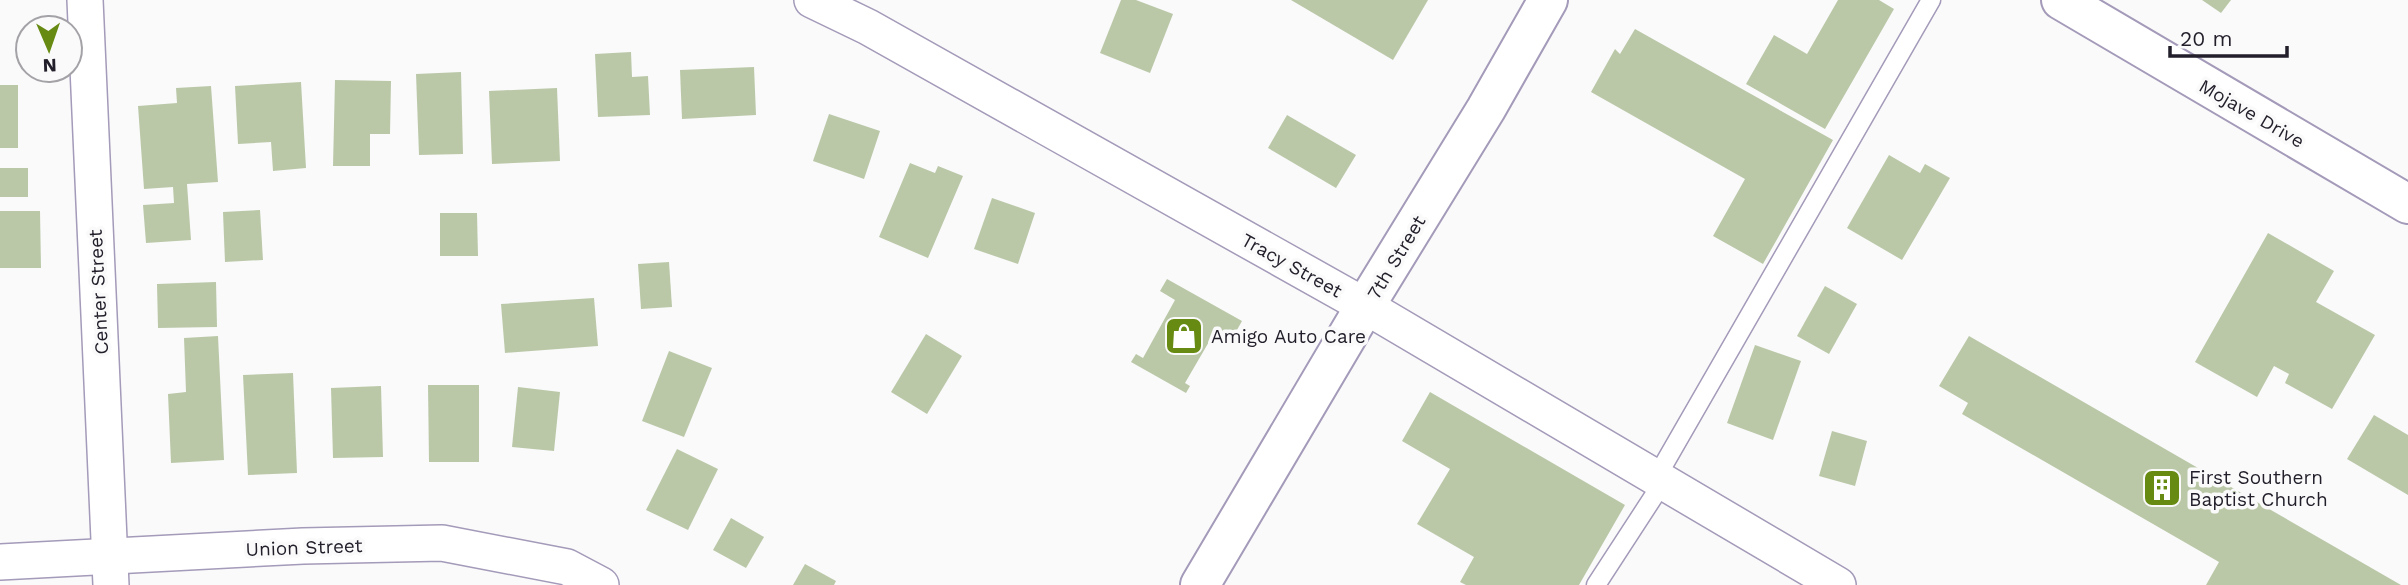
<svg xmlns="http://www.w3.org/2000/svg" width="2408" height="585" font-family="'Work Sans',sans-serif">
  <style>
    .building { fill: #bac8a8 }
    .lines { fill: none; stroke-linecap: round; stroke-linejoin: round }
    .lane-casing { stroke: #a49ab9; stroke-width: 21 }
    .street-casing { stroke: #a49ab9; stroke-width: 38 }
    .secondary-casing { stroke: #a49ab9; stroke-width: 42 }
    .lane { stroke: #fff; stroke-width: 18 }
    .street { stroke: #fff; stroke-width: 35 }
    .secondary { stroke: #fff; stroke-width: 38 }
    .labels { text-anchor: middle; stroke-width: 7; stroke-linejoin: round; paint-order: stroke }
    .street-label { font-size: 19px; fill: #221e2a; stroke: #fafafa }
    .poi-label { font-size: 19px; fill: #221e2a; stroke: #fafafa; text-anchor: start }
  </style>
  <rect width="100%" height="100%" fill="#fafafa"/>
  <g class="building">
    <path d="M1121,0H1136L1173,14L1150,73L1100,53Z"/>
    <path d="M1291,0H1428L1393,60Z"/>
    <path d="M1838,0H1879L1894,9L1825,129L1746,84L1774,35L1807,54Z"/>
    <path d="M2202,0H2231L2221,13Z"/>
    <path d="M1635,29L1833,140L1763,264L1713,236L1745,179L1591,92L1615,49L1620,54Z"/>
    <path d="M631,52L632,77L648,76L650,115L598,117L595,54Z"/>
    <path d="M754,67L756,115L682,119L680,70Z"/>
    <path d="M461,72L463,154L419,155L416,74Z"/>
    <path d="M335,80L391,81L390,134H370V166H333Z"/>
    <path d="M301,82L306,168L273,171L271,142L238,144L235,86Z"/>
    <rect x="0" y="85" width="18" height="63"/>
    <path d="M211,86L218,182L187,184L191,240L146,243L143,205L174,203L173,187L144,189L138,106L177,103L176,88Z"/>
    <path d="M557,88L560,161L492,164L489,91Z"/>
    <path d="M829,114L880,131L864,179L813,161Z"/>
    <path d="M1287,115L1356,155L1336,188L1268,148Z"/>
    <path d="M1889,155L1920,173L1925,164L1950,178L1902,260L1847,228Z"/>
    <path d="M910,163L935,173L938,166L963,176L928,258L879,237Z"/>
    <rect x="0" y="168" width="28" height="29"/>
    <path d="M992,198L1035,213L1018,264L974,249Z"/>
    <path d="M260,210L263,260L225,262L223,212Z"/>
    <path d="M0,211H40L41,268H0Z"/>
    <path d="M440,213H477L478,256H440Z"/>
    <path d="M2268,233L2334,271L2316,302L2375,335L2332,409L2285,383L2289,374L2274,366L2257,397L2195,362Z"/>
    <path d="M669,262L672,307L641,309L638,264Z"/>
    <path d="M1167,279L1242,321L1233,337L1217,328L1185,383L1190,386L1186,393L1131,362L1136,354L1143,358L1175,300L1160,291Z"/>
    <path d="M216,282L217,327L158,328L157,284Z"/>
    <path d="M1825,286L1857,304L1829,354L1797,336Z"/>
    <path d="M594,298L598,346L505,353L501,304Z"/>
    <path d="M926,334L962,356L927,414L891,392Z"/>
    <path d="M218,336L224,460L171,463L168,394L186,392L184,338Z"/>
    <path d="M1969,336L2401,585H2206L2219,562L1962,414L1968,403L1939,386Z"/>
    <path d="M1755,345L1801,361L1773,440L1727,423Z"/>
    <path d="M669,351L712,368L684,437L642,421Z"/>
    <path d="M293,373L297,473L248,475L243,375Z"/>
    <path d="M428,385H479V462H429Z"/>
    <path d="M381,386L383,457L333,458L331,388Z"/>
    <path d="M518,387L560,392L554,451L512,447Z"/>
    <path d="M1430,392L1625,505L1579,585H1466L1460,582L1474,557L1417,524L1450,469L1402,441Z"/>
    <path d="M2374,415L2408,435V495L2347,459Z"/>
    <path d="M1832,431L1867,441L1855,486L1819,476Z"/>
    <path d="M677,449L718,469L688,530L646,510Z"/>
    <path d="M731,518L764,537L746,568L713,550Z"/>
    <path d="M805,564L836,581L834,585H793Z"/>
  </g>
  <g class="lines">
    <defs>
      <g id="lane">
        <path d="M1656,478L1931,0"/>
        <path d="M1596,585L1663,482"/>
      </g>
      <g id="street">
        <path d="M85,0L111,585"/>
        <path d="M812,0L868,27L1365,306L1838,585"/>
        <path d="M0,562L303,546L442,543L567,567L601,585"/>
      </g>
      <g id="secondary">
        <path d="M2061,0L2408,204"/>
        <path d="M1200,585L1365,306L1486,109L1548,0"/>
      </g>
    </defs>
    <use href="#lane" class="lane-casing"/>
    <use href="#street" class="street-casing"/>
    <use href="#secondary" class="secondary-casing"/>
    <use href="#lane" class="lane"/>
    <use href="#street" class="street"/>
    <use href="#secondary" class="secondary"/>
  </g>
  <defs>
    <symbol id="shop-square" viewBox="-11 -11 22 22"><rect x="-9" y="-9" width="18" height="18" rx="4" fill="#678b12" stroke="#fafafa"/><path d="M-5-2.5h2.3a2.7 3.5 0 0 1 5.4 0H5L5.5 6h-11ZM-1.5-2.5h3a1.5 2.3 0 0 0-3 0Z" fill="#fff"/></symbol>
    <symbol id="building-square" viewBox="-11 -11 22 22"><rect x="-9" y="-9" width="18" height="18" rx="4" fill="#678b12" stroke="#fafafa"/><path d="M-4-6H4V6H1V3H-1V6H-4ZM-2.5-4.3h1.7v1.8h-1.7ZM.8-4.3h1.7v1.8H.8ZM-2.5-1h1.7V.8h-1.7ZM.8-1h1.7V.8H.8Z" fill="#fff"/></symbol>
  </defs>
  <g fill-rule="evenodd">
    <use href="#shop-square" x="1162" y="314" width="44" height="44"/>
    <use href="#building-square" x="2140" y="466" width="44" height="44"/>
  </g>
  <g class="labels">
    <g class="street-label">
      <text transform="translate(2252 113) rotate(30)" y="7">Mojave Drive</text>
      <text transform="translate(1396 257) rotate(-59)" y="7">7th Street</text>
      <text transform="translate(1292 265) rotate(29)" y="7">Tracy Street</text>
      <text transform="translate(98 292) rotate(-93)" y="7">Center Street</text>
      <text transform="translate(304 547) rotate(-2)" y="7">Union Street</text>
    </g>
    <g class="poi-label">
      <text x="1211" y="343">Amigo Auto Care</text>
      <text x="2189" y="484">First Southern<tspan x="2189" dy="22">Baptist Church</tspan></text>
    </g>
  </g>
  <g transform="translate(49 49) rotate(178)"><circle r="33" fill="#fafafa" stroke="#a4a2a7" stroke-width="2"/>
  <path d="M0-5L12 26L0 18L-12 26Z" fill="#678b12"/>
  <text y="-10" font-size="19" font-weight="bold" text-anchor="middle" fill="#221e2a">N</text>
  </g>
  <path d="M2170 46v10h117v-10" fill="none" stroke="#221e2a" stroke-width="3.5"/>
  <text x="2180" y="46" font-size="21" fill="#221e2a" stroke="#fafafa" stroke-width="5" paint-order="stroke">20 m</text>
</svg>
